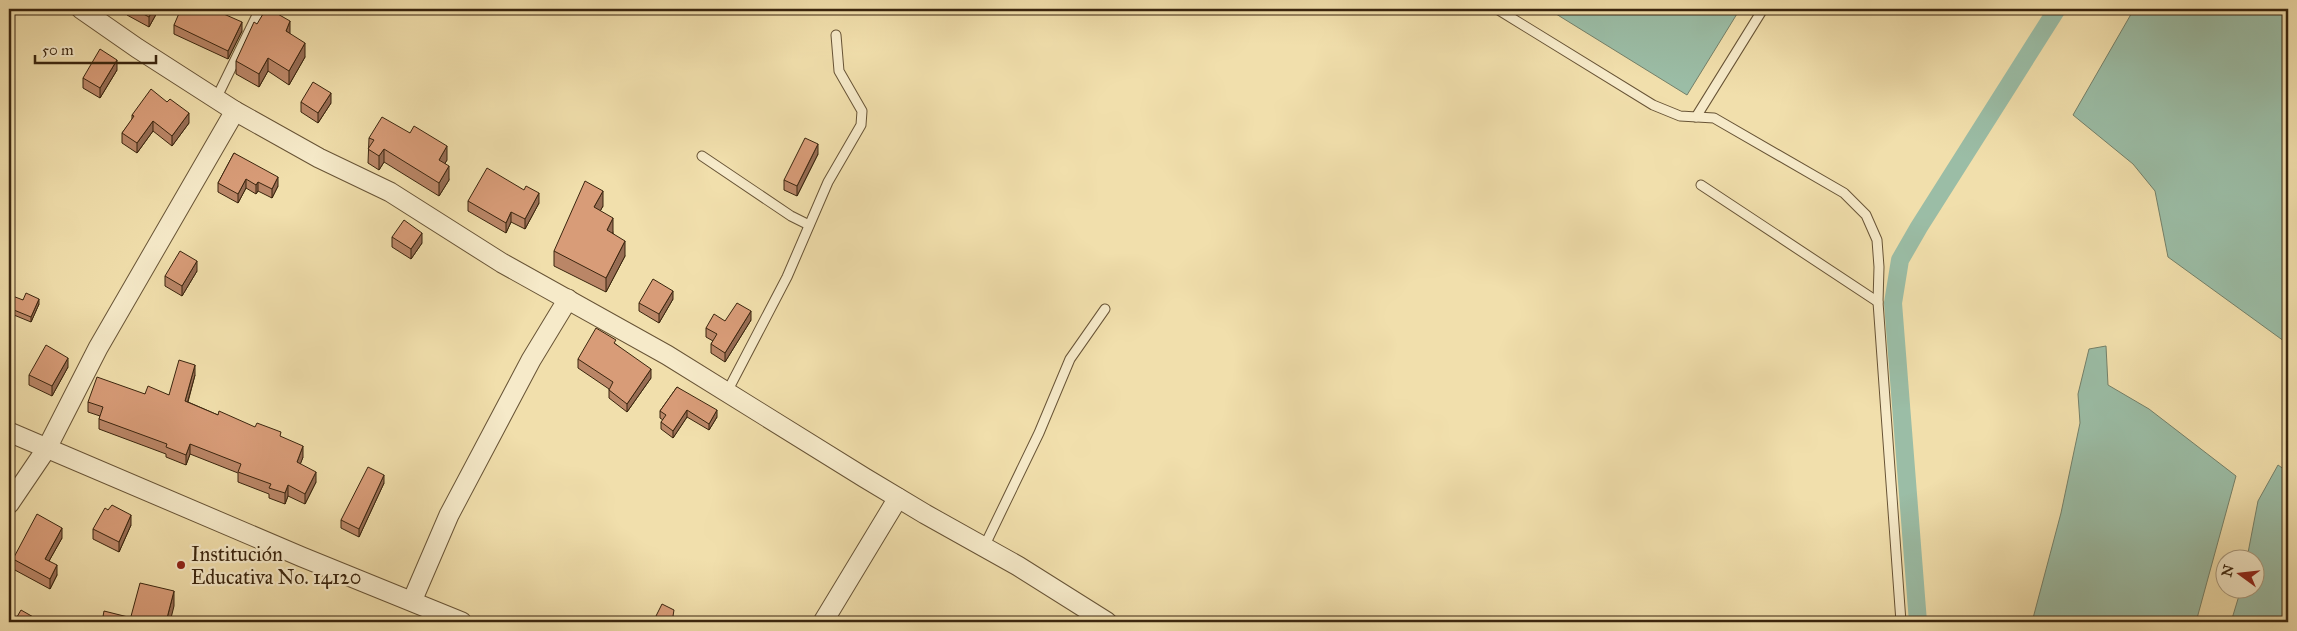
<svg xmlns="http://www.w3.org/2000/svg" width="2297" height="631" font-family="'IM FELL Great Primer',serif">
  <style>
    .water { fill: #9bbda6; stroke: #748069 }
    .lines { fill: none; stroke-linecap: round; stroke-linejoin: round }
    .canal { stroke: #9bbda6; stroke-width: 18 }
    .service-casing { stroke: #685436; stroke-width: 11 }
    .minor-casing { stroke: #685436; stroke-width: 21 }
    .service { stroke: #f6eac9; stroke-width: 9 }
    .minor { stroke: #f6eac9; stroke-width: 19 }
    .wall { fill: #ba8667; stroke: #3a250e }
    .shaded-wall { fill: #976d54; stroke: #3a250e }
    .building { fill: #d89c78; stroke: #3a250e }
    .poi-dot { fill: #8f2418; stroke: #f6eac9; stroke-width: 2 }
    .labels { text-anchor: middle; stroke-width: 4.5; stroke-linejoin: round; paint-order: stroke }
    .poi-label { font-size: 20px; fill: #3a250e; stroke: #f6eac9; text-anchor: start }
  </style>
  <rect width="100%" height="100%" fill="#f1dfac"/>
  <filter id="stains"><feTurbulence type="fractalNoise" baseFrequency=".004" numOctaves="4"/><feColorMatrix values="0 0 0 0 .2 0 0 0 0 .09 0 0 0 0 .02 0 0 0 .5 -.17"/></filter>
  <radialGradient id="worn" r=".72"><stop offset=".6" stop-color="#630" stop-opacity="0"/><stop offset="1" stop-color="#630" stop-opacity=".3"/></radialGradient>
  <g class="water">
    <path d="M1548,9H1740L1687,95Z"/>
    <path d="M2134,9H2288V344L2168,257L2155,191L2133,164L2073,115Z"/>
    <path d="M2106,346L2108,385L2149,409L2236,476L2196,622H2032L2061,513L2080,423L2078,394L2089,349Z"/>
    <path d="M2278,465L2288,472V622H2231L2241,589L2254,588V558H2247L2258,501Z"/>
  </g>
  <g class="lines">
    <path class="canal" d="M1918,622L1893,303L1900,260L1919,227L2057,9"/>
    <defs>
      <g id="service">
        <path d="M1497,9L1653,105L1680,116L1714,118L1844,193L1866,215L1877,240L1879,267L1878,302L1901,622"/>
        <path d="M216,99L260,9"/>
        <path d="M1696,117L1763,9"/>
        <path d="M702,156L791,216L809,225"/>
        <path d="M1701,185L1878,302"/>
        <path d="M727,392L787,277L828,182L861,125L862,111L839,71L836,35"/>
        <path d="M984,547L1039,433L1070,359L1105,309"/>
      </g>
      <g id="minor">
        <path d="M81,9L137,48L235,111L319,158L390,192L502,263L667,355L865,478L925,514L1018,566L1107,622"/>
        <path d="M9,432L302,557L462,622"/>
        <path d="M9,504L47,448L98,348L235,111"/>
        <path d="M412,601L449,515L531,360L568,299"/>
        <path d="M823,622L898,498"/>
      </g>
    </defs>
    <use href="#service" class="service-casing"/>
    <use href="#minor" class="minor-casing"/>
    <use href="#service" class="service"/>
    <use href="#minor" class="minor"/>
  </g>
  <g class="wall">
    <path d="M127,9H159L149,27L127,15Z"/>
    <path d="M184,13H221L242,31L228,59L174,34V25Z"/>
    <path d="M290,34L305,57L289,85L268,71L259,87L236,74V61Z"/>
    <path d="M117,70L100,98L83,88V78Z"/>
    <path d="M301,102L331,103L318,123L301,112Z"/>
    <path d="M132,115L189,123L172,146L153,131L137,153L122,143V133L132,120Z"/>
    <path d="M410,133L447,160L445,163L449,180L439,196L384,162L379,170L368,163L369,138Z"/>
    <path d="M234,153L278,186L272,198L258,191L256,194L246,188L238,203L218,192V183Z"/>
    <path d="M818,154L797,196L784,190V180Z"/>
    <path d="M468,201L539,203L525,229L511,222L506,233L468,211Z"/>
    <path d="M603,206L600,211L613,232V233L625,256L606,292L554,266V251Z"/>
    <path d="M392,237L422,243L411,259L392,247Z"/>
    <path d="M197,271L182,296L165,286V276Z"/>
    <path d="M9,299L23,300L39,304L31,322L9,313Z"/>
    <path d="M673,299L659,323L639,311V303Z"/>
    <path d="M751,320L725,362L711,353V344L713,341L706,337V328L725,321Z"/>
    <path d="M616,344L651,378L627,412L609,398V389L578,368V359Z"/>
    <path d="M68,367L52,396L29,385V375Z"/>
    <path d="M195,375L188,402L218,415L281,437L303,457L300,464L316,482L305,504L288,496L285,504L269,498V494L238,482V473L190,454L186,465L166,457V454L99,429V419L100,416L88,412V402L145,394L169,395Z"/>
    <path d="M677,387L717,417L709,430L687,417L673,438L661,429V422L663,420L660,418V411Z"/>
    <path d="M384,483L359,537L341,528V520Z"/>
    <path d="M131,525L119,552L93,539V529Z"/>
    <path d="M62,538L49,561L57,575L50,589L13,569V559Z"/>
  </g>
  <g class="shaded-wall">
    <path d="M153,9H159L149,27V17Z"/>
    <path d="M219,9H223L217,20V11Z"/>
    <path d="M290,21V34L286,31Z"/>
    <path d="M242,22V31L228,59V51Z"/>
    <path d="M305,43V57L289,85V71Z"/>
    <path d="M268,58V71L259,87V74Z"/>
    <path d="M117,60V70L100,98V88Z"/>
    <path d="M331,93V103L318,123V113Z"/>
    <path d="M189,113V123L172,146V136Z"/>
    <path d="M153,121V131L137,153V143Z"/>
    <path d="M818,144V154L797,196V186Z"/>
    <path d="M447,146V160L439,173V160Z"/>
    <path d="M384,149V162L379,170V156Z"/>
    <path d="M449,166V180L439,196V183Z"/>
    <path d="M278,177V186L272,198V189Z"/>
    <path d="M246,179V188L238,203V194Z"/>
    <path d="M258,182V191L256,194V185Z"/>
    <path d="M603,191V206L594,222V207Z"/>
    <path d="M539,193V203L525,229V219Z"/>
    <path d="M511,212V222L506,233V223Z"/>
    <path d="M613,218V232L607,244V230Z"/>
    <path d="M422,233V243L411,259V249Z"/>
    <path d="M625,241V256L606,292V278Z"/>
    <path d="M197,261V271L182,296V286Z"/>
    <path d="M673,291V299L659,323V314Z"/>
    <path d="M39,299V304L31,322V317Z"/>
    <path d="M751,311V320L725,362V353Z"/>
    <path d="M68,358V367L52,396V386Z"/>
    <path d="M195,365V375L185,411V401Z"/>
    <path d="M651,369V378L627,412V404Z"/>
    <path d="M687,410V417L673,438V431Z"/>
    <path d="M717,410V417L709,430V424Z"/>
    <path d="M190,444V454L186,465V455Z"/>
    <path d="M303,446V457L297,473V462Z"/>
    <path d="M316,472V482L305,504V494Z"/>
    <path d="M384,475V483L359,537V529Z"/>
    <path d="M288,485V496L285,504V493Z"/>
    <path d="M131,515V525L119,552V542Z"/>
    <path d="M62,528V538L45,568V559Z"/>
    <path d="M57,565V575L50,589V579Z"/>
    <path d="M174,591V606L170,622H166Z"/>
  </g>
  <g class="building">
    <path d="M134,9H153L149,17Z"/>
    <path d="M186,9H219L217,11L242,22L228,51L174,25L180,11L184,13Z"/>
    <path d="M266,9H269L290,21L286,31L305,43L289,71L268,58L259,74L236,61L254,22L257,24Z"/>
    <path d="M100,49L117,60L100,88L83,78Z"/>
    <path d="M313,82L331,93L318,113L301,102Z"/>
    <path d="M151,89L167,102L170,99L189,113L172,136L153,121L137,143L122,133L134,116L132,115Z"/>
    <path d="M382,117L410,133L414,126L447,146L439,160L449,166L439,183L384,149L379,156L368,149L374,140L369,138Z"/>
    <path d="M805,138L818,144L797,186L784,180Z"/>
    <path d="M234,153L278,177L272,189L258,182L256,185L246,179L238,194L218,183Z"/>
    <path d="M487,168L524,190L526,186L539,193L525,219L511,212L506,223L468,201Z"/>
    <path d="M585,181L603,191L594,207L613,218L607,230L625,241L606,278L554,251Z"/>
    <path d="M404,220L422,233L411,249L392,237Z"/>
    <path d="M180,251L197,261L182,286L165,276Z"/>
    <path d="M653,279L673,291L659,314L639,303Z"/>
    <path d="M26,293L39,299L31,317L9,308V299L10,295L23,300Z"/>
    <path d="M737,303L751,311L725,353L711,344L717,334L706,328L714,314L725,321Z"/>
    <path d="M596,328L616,340L614,343L651,369L627,404L609,390L613,382L578,359Z"/>
    <path d="M46,345L68,358L52,386L29,375Z"/>
    <path d="M179,360L195,365L185,401L218,415L219,411L255,427L257,423L281,432L280,436L303,446L297,462L316,472L305,494L288,485L285,493L269,488L271,484L238,472L241,464L190,444L186,455L166,447L167,444L99,419L103,407L88,402L97,377L145,394L148,386L169,395Z"/>
    <path d="M677,387L717,410L709,424L687,410L673,431L661,422L666,415L660,411Z"/>
    <path d="M368,467L384,475L359,529L341,520Z"/>
    <path d="M112,505L131,515L119,542L93,529L105,508L108,510Z"/>
    <path d="M37,514L62,528L45,559L57,565L50,579L13,559Z"/>
    <path d="M140,583L174,591L166,622H138L130,620Z"/>
    <path d="M662,604L674,610L673,616L684,622H653Z"/>
    <path d="M21,610L42,622H14Z"/>
    <path d="M104,611L128,617L127,622H102Z"/>
  </g>
  <circle class="poi-dot" cx="181" cy="565" r="5"/>
  <g class="labels">
    <g class="poi-label">
      <text x="191" y="561">Institución<tspan x="191" dy="23">Educativa No. 14120</tspan></text>
    </g>
  </g>
  <rect width="2297" height="631" fill="none" stroke="#f1dfac" stroke-width="30"/>
  <rect x="10" y="10" width="2277" height="611" fill="none" stroke="#3a250e" stroke-width="2.5"/>
  <rect x="15" y="15" width="2267" height="601" fill="none" stroke="#3a250e"/>
  <g transform="translate(2240 574) rotate(285)"><circle r="24" fill="#f6eac9" stroke="#ab9b7e"/>
  <path d="M0-4L9 19L0 12L-9 19Z" fill="#8f2418"/>
  <text y="-8" font-size="14" font-weight="bold" text-anchor="middle" fill="#3a250e">N</text>
  </g>
  <path d="M35 55v8h121v-8" fill="none" stroke="#3a250e" stroke-width="2.5"/>
  <text x="42" y="55" font-size="15" fill="#3a250e" stroke="#f6eac9" stroke-width="4" paint-order="stroke">50 m</text>
  <rect width="100%" height="100%" filter="url(#stains)"/>
  <rect width="100%" height="100%" fill="url(#worn)"/>
</svg>
